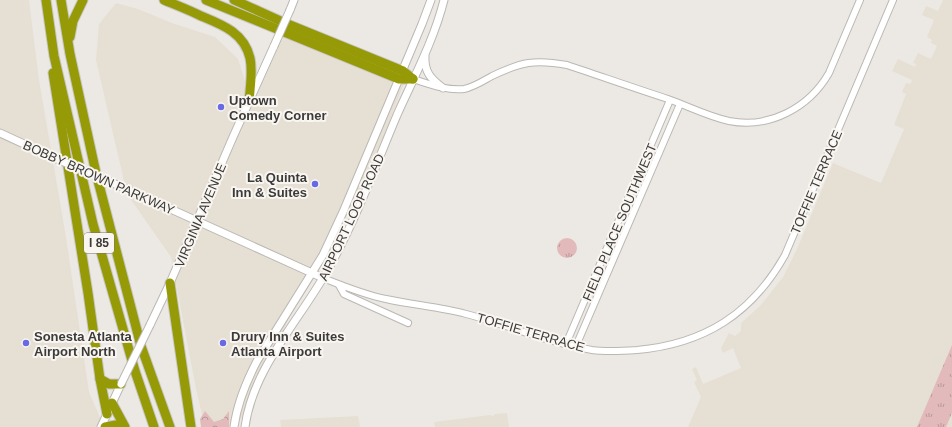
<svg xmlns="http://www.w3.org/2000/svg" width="952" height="427" font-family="Arial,sans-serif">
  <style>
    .built { fill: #e6dfd3 }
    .grass { fill: url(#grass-tufts) }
    .forest { fill: url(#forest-crowns) }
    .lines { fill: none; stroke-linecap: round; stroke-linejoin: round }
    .tertiary-casing { stroke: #bbb8b4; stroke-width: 8 }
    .secondary-casing { stroke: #bbb8b4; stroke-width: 9 }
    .motorway-casing { stroke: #c8c8c8; stroke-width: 11 }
    .tertiary { stroke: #fff; stroke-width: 6 }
    .secondary { stroke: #fff; stroke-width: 7 }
    .motorway { stroke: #969a07; stroke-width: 9 }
    .secondary-bridge-casing { stroke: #bbb8b4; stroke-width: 9; stroke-linecap: butt }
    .secondary-bridge { stroke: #fff; stroke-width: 7 }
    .poi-dot { fill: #686ae3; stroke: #f9f6f2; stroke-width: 1.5 }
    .labels { text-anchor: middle; stroke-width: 4; stroke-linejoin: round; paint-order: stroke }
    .shield { fill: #f9f6f2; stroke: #757370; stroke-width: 1 }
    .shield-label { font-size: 12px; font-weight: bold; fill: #3c3b39 }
    .poi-label { font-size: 13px; font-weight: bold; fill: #3c3b39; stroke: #f9f6f2; text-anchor: start }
    .street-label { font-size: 13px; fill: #3c3b39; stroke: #f9f6f2 }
  </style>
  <defs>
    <pattern id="grass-tufts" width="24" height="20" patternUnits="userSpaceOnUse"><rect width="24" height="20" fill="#e2babb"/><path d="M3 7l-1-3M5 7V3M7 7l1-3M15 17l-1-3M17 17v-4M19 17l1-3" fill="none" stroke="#b89899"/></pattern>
    <pattern id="forest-crowns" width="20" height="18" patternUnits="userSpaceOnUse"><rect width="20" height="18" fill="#e2babb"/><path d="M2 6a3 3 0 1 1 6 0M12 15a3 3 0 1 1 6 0" fill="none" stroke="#b89899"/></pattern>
  </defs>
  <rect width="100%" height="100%" fill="#ece9e4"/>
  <g class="built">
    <path d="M0,0H29L39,80L66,237L89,392L104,427H0Z"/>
    <path d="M943,0H952V427H688L701,397L694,382L697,380L692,369L696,367L703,384L741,368L733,348L723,353L721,348L729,333L735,336L741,331V323L761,305L783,277L797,249L833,163L881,183L904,129L894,125L906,94L902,92L906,83L910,84L912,80L892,71L898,59L915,67L916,64L913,63L918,53L931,59L937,46L931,43L932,40L927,37L934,20L922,15L926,6L938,11Z"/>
    <path d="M116,3L138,9L172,23L215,37L238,59L250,96L280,27L407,75L367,180L291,313L251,406L234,427H205L196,389L171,257L127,194L96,60L99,24Z"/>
    <path d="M507,413L509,427H435L434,422L490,415L493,416L495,414Z"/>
    <path d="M358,416L360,427H281L280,420Z"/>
  </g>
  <g class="grass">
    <circle cx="567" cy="248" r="10"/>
    <path d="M952,345V413L946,427H917Z"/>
  </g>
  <path class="forest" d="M205,411L214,422L223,419L229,411V427H201L200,419Z"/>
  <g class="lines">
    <defs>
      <g id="tertiary">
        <path d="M413,79C429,84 447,91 464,89C474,87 483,81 492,76C521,62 535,59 567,65C600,76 634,88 668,99C688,106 707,116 729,121C769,129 809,108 829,73L860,0"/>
        <path d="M323,278C343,286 365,295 386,299C413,305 440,307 466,314C508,325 549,343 592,350C607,352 622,351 637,350C704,344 752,314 785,255L893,0"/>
        <path d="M339,285L344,294L408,323"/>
        <path d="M566,344L670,100"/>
        <path d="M576,346L680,104"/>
      </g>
      <g id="secondary">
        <path d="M290,10L294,0"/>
        <path d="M425,56C424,72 431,79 443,88"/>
        <path d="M0,133L50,156"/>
        <path d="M122,187L323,278"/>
        <path d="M150,325L170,283L233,137L274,46"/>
        <path d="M101,427L121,384"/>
        <path d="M234,427C237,404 246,382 257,361L323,255L343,212L422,24L431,0"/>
        <path d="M245,427C253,366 303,317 331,264C357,217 376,165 397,115C414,77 434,40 444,0"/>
      </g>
      <g id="motorway">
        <path d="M46,0L54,56L93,224L135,371L154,427"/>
        <path d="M61,0L70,54L96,173L141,346L170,427"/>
        <path d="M164,0C176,5 189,10 201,16C223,25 244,33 250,58C253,72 250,88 249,102"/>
        <path d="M206,0L399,79H413"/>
        <path d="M234,0L285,23L403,71L413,79"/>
        <path d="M70,37L73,21L83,0"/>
        <path d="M53,73L88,293L100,379L107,414"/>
        <path d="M170,283L191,427"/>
        <path d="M100,379L109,384H121"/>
        <path d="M112,403L125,427"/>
        <path d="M105,427L116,425L123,427"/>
      </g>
    </defs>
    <use href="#tertiary" class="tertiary-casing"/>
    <use href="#secondary" class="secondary-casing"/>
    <use href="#motorway" class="motorway-casing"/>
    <use href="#tertiary" class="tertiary"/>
    <use href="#secondary" class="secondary"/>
    <use href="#motorway" class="motorway"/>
    <defs>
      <g id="secondary-bridge">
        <path d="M274,46L290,10"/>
        <path d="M50,156L122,187"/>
        <path d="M121,384L150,325"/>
      </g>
    </defs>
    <use href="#secondary-bridge" class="secondary-bridge-casing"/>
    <use href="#secondary-bridge" class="secondary-bridge"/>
  </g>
  <g class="poi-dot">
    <circle cx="221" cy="107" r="4"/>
    <circle cx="315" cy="184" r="4"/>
    <circle cx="26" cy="343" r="4"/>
    <circle cx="223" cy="343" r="4"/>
  </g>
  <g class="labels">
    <rect class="shield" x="84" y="233" width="30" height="20" rx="3"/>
    <g class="shield-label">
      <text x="99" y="247">I 85</text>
    </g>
    <g class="poi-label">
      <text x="229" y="105">Uptown<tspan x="229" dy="15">Comedy Corner</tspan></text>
      <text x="307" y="182" text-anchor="end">La Quinta<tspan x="307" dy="15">Inn &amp; Suites</tspan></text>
      <text x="34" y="341">Sonesta Atlanta<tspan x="34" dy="15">Airport North</tspan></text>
      <text x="231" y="341">Drury Inn &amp; Suites<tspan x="231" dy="15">Atlanta Airport</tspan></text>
    </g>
    <g class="street-label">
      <text transform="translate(99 177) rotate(24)" y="5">BOBBY BROWN PARKWAY</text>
      <text transform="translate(816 182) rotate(-67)" y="5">TOFFIE TERRACE</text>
      <text transform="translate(200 215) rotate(-67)" y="5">VIRGINIA AVENUE</text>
      <text transform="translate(351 217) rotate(-65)" y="5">AIRPORT LOOP ROAD</text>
      <text transform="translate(619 222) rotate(-67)" y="5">FIELD PLACE SOUTHWEST</text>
      <text transform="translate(531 332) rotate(16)" y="5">TOFFIE TERRACE</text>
    </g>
  </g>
</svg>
